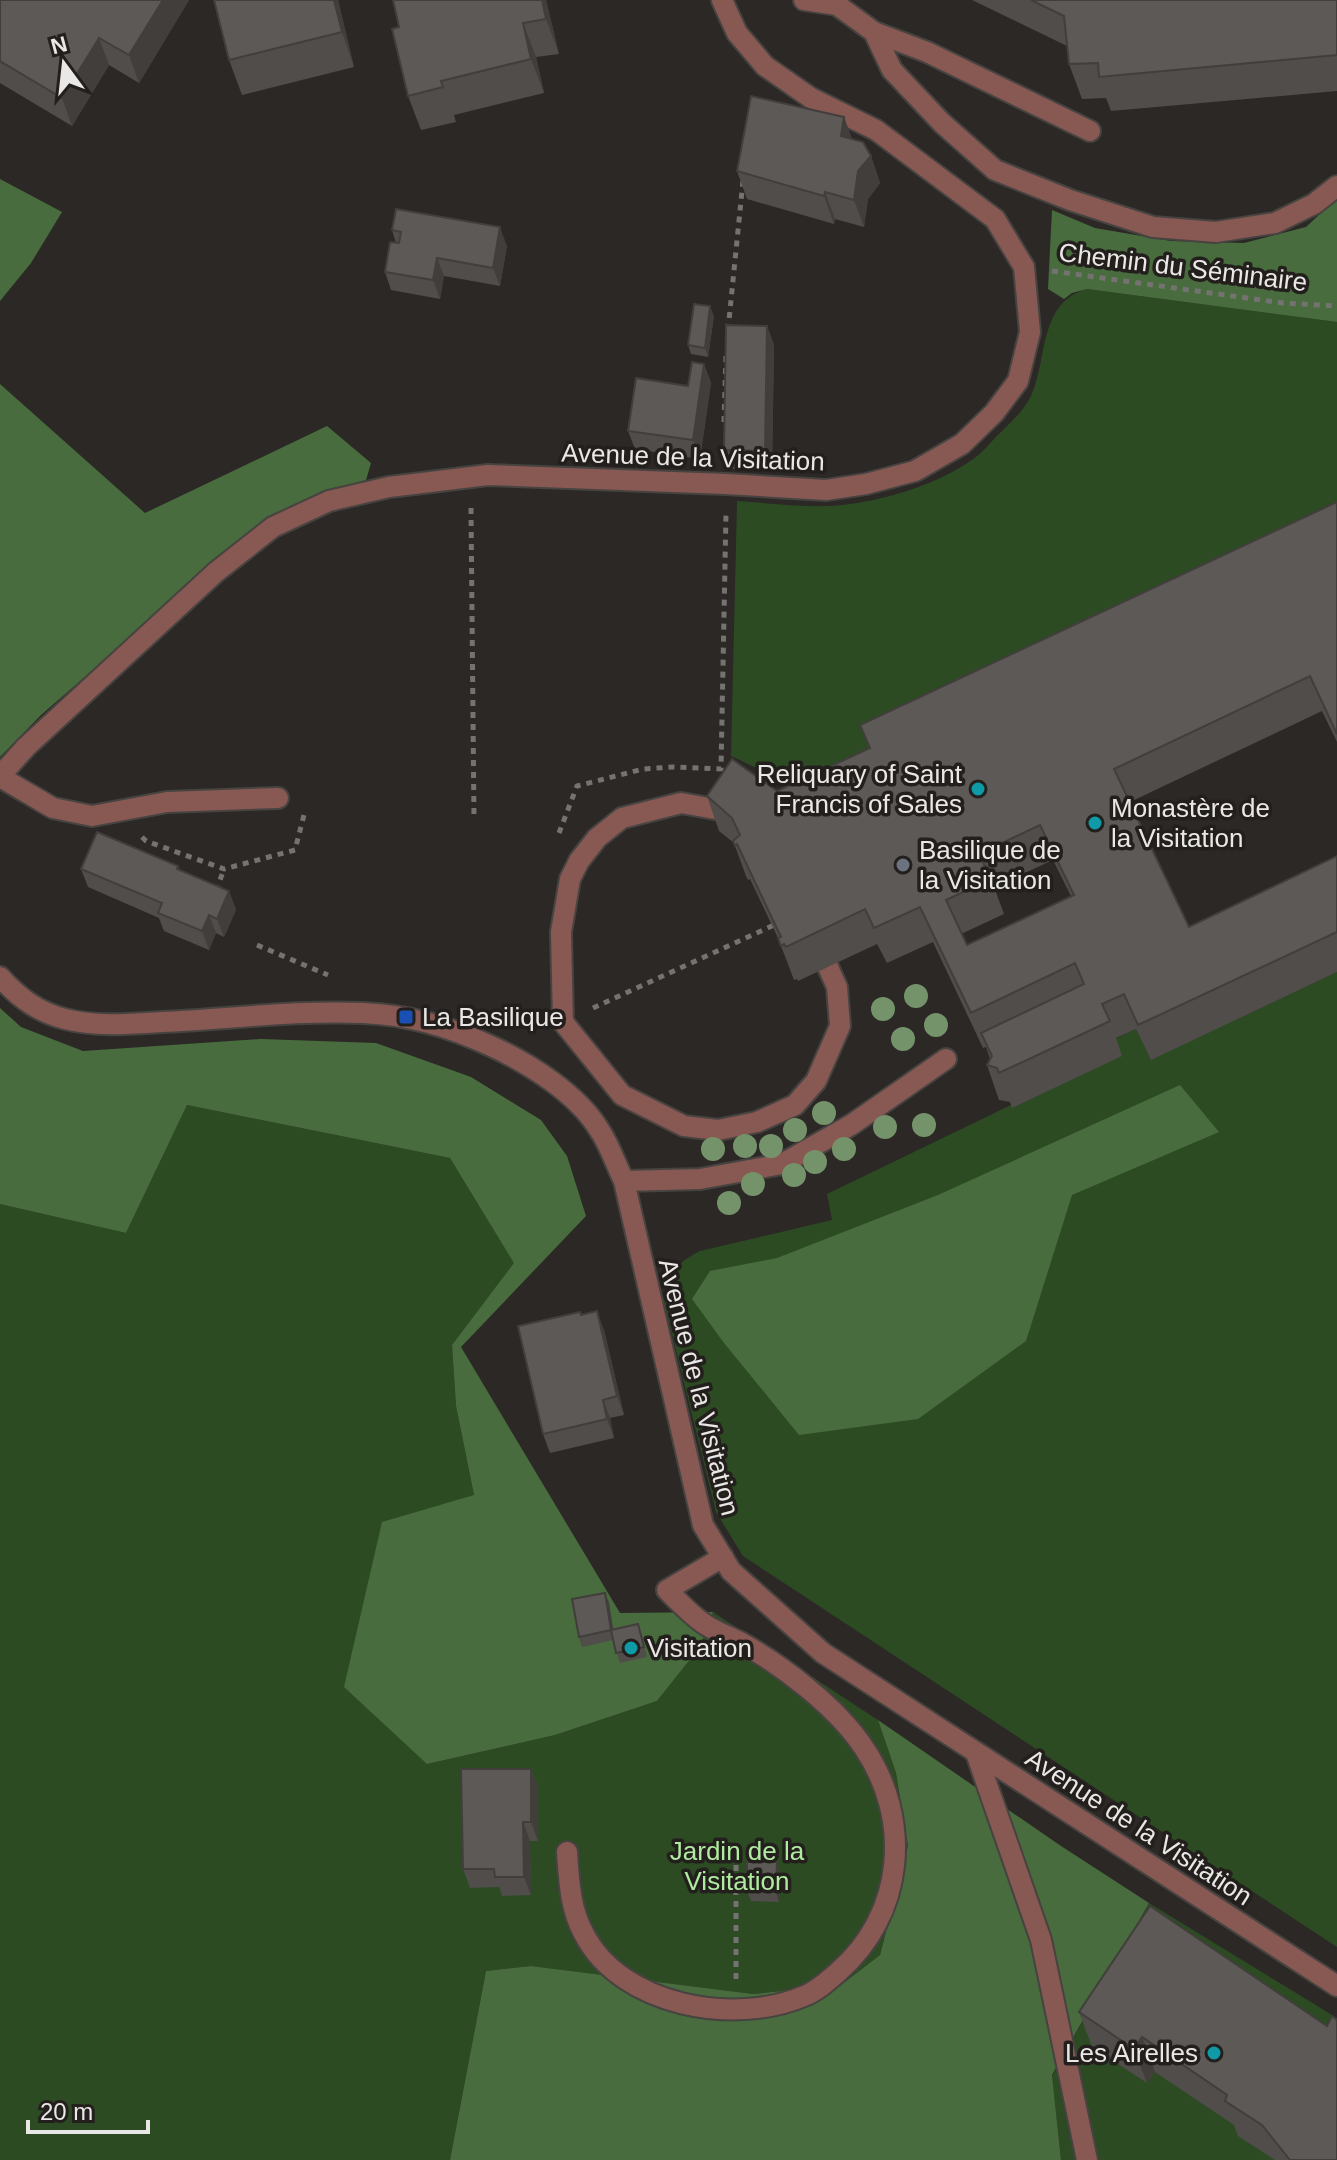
<svg xmlns="http://www.w3.org/2000/svg" width="1337" height="2160" font-family="Helvetica,sans-serif">
  <style>
    .green { fill: #2c4b23 }
    .forest { fill: #486c3d }
    .lines { fill: none; stroke-linecap: round; stroke-linejoin: round }
    .minor-casing { stroke: #464341; stroke-width: 24 }
    .path { stroke: #757371; stroke-width: 5; stroke-dasharray: 6 6; stroke-linecap: butt }
    .minor { stroke: #885852; stroke-width: 20 }
    .tree { fill: #75936a }
    .wall { fill: #504d4a; fill-rule: evenodd }
    .shaded-wall { fill: #413e3c }
    .building { fill: #5d5956; stroke: #413e3c; stroke-width: 2; fill-rule: evenodd }
    .culture-dot { fill: #0f9aa8; stroke: #221f1c; stroke-width: 3 }
    .worship-dot { fill: #6b7280; stroke: #221f1c; stroke-width: 3 }
    .transit-dot { fill: #1a4fb4; stroke: #221f1c; stroke-width: 3 }
    .labels { text-anchor: middle; stroke-width: 7; stroke-linejoin: round; paint-order: stroke }
    .street-label { font-size: 26px; fill: #eae8e6; stroke: #221f1c }
    .poi-label { font-size: 26px; fill: #eae8e6; stroke: #221f1c; text-anchor: start }
    .park-label { font-size: 26px; fill: #b1eaa1; stroke: #221f1c }
  </style>
  <rect width="100%" height="100%" fill="#2b2826"/>
  <g class="green">
    <path d="M1087,289L1337,322V543L823,779L765,772L731,756L737,501C768,503 799,507 829,506C874,504 936,486 973,459C981,454 988,445 995,438C1007,426 1023,412 1031,396C1048,360 1038,302 1087,289Z"/>
    <path d="M1337,972V1947L743,1556L716,1512L663,1298C674,1271 673,1265 700,1251L832,1220L827,1194L1011,1105L1115,1039L1136,1029L1151,1059Z"/>
    <path d="M187,1105L450,1158L515,1263L452,1345L456,1406L474,1495L427,1764L555,1735L657,1701L700,1647L713,1612L878,1720L896,1773L908,1846L880,1955L841,1985L753,1994L531,1966L486,1971L450,2160H0V1204L126,1233Z"/>
    <path d="M1149,1903L1337,2018V2160H1061L1052,2076Z"/>
  </g>
  <g class="forest">
    <path d="M0,179L62,212L31,263L0,301Z"/>
    <path d="M1337,198V322L1087,289L1072,293L1064,299L1048,289L1052,210L1095,228L1171,241L1244,243L1306,227Z"/>
    <path d="M0,384L145,513L327,426L371,463L366,480L244,539L41,715L0,757Z"/>
    <path d="M0,1008L21,1027L83,1051L261,1039L376,1043L471,1077L541,1120L567,1156L586,1216L461,1347L620,1613L713,1612L700,1647L657,1701L555,1735L427,1764L344,1687L382,1522L474,1495L456,1406L452,1345L514,1263L450,1158L187,1105L126,1233L0,1204Z"/>
    <path d="M1180,1085L1219,1132L1072,1195L1026,1341L918,1419L799,1435L724,1343L692,1299L710,1271L777,1258L938,1195Z"/>
    <path d="M878,1720L1061,1846L1149,1903L1052,2075L1061,2160H450L486,1971L531,1966L753,1994L841,1985L880,1955L908,1846L896,1773Z"/>
  </g>
  <g class="lines">
    <defs>
      <g id="minor">
        <path d="M804,0L837,5L874,32L892,70L942,123L995,170L1070,200L1153,227L1216,232L1275,223L1314,204L1337,186"/>
        <path d="M874,32L927,52L1090,131"/>
        <path d="M0,776L26,747L216,572L273,527L329,501L389,487L488,475L726,484L826,490L866,484L915,471L962,444L994,413L1018,381L1030,332L1024,267L995,219L876,130L811,98L765,66L737,33L722,0"/>
        <path d="M0,777L53,808L92,816L167,802L278,798"/>
        <path d="M732,812L681,803L622,818L597,838L579,861L570,879L561,932L563,1022L622,1095L684,1126L718,1130L757,1122L795,1105L816,1081L840,1026L837,987L828,967"/>
        <path d="M0,977C19,998 38,1012 65,1019C97,1027 130,1024 162,1022C229,1019 296,1010 363,1013C411,1015 449,1027 491,1046C530,1064 578,1094 600,1131C610,1146 616,1165 624,1181L703,1525L731,1571L823,1653L1337,1986"/>
        <path d="M624,1181L700,1179L782,1164L851,1125L946,1059"/>
        <path d="M976,1753L1041,1940L1087,2160"/>
        <path d="M567,1852C569,1880 570,1909 584,1934C621,2006 734,2026 804,1996C817,1991 828,1981 838,1972C905,1914 912,1819 864,1748C837,1707 783,1666 740,1642C728,1636 714,1631 703,1623C690,1614 678,1601 667,1590L723,1557"/>
      </g>
    </defs>
    <use href="#minor" class="minor-casing"/>
    <g class="path">
      <path d="M1052,271L1283,303L1337,306"/>
      <path d="M728,330L743,181"/>
      <path d="M724,422L726,356"/>
      <path d="M471,508L474,819"/>
      <path d="M559,833L577,786L643,769L673,767L721,769L726,512"/>
      <path d="M142,837L146,841L224,869L295,850L304,815"/>
      <path d="M216,891L224,869"/>
      <path d="M257,945L328,975"/>
      <path d="M593,1008L776,924"/>
      <path d="M736,1979V1860"/>
    </g>
    <use href="#minor" class="minor"/>
  </g>
  <g class="tree">
    <circle cx="916" cy="996" r="12"/>
    <circle cx="883" cy="1009" r="12"/>
    <circle cx="936" cy="1025" r="12"/>
    <circle cx="903" cy="1039" r="12"/>
    <circle cx="824" cy="1113" r="12"/>
    <circle cx="924" cy="1125" r="12"/>
    <circle cx="885" cy="1127" r="12"/>
    <circle cx="795" cy="1130" r="12"/>
    <circle cx="745" cy="1146" r="12"/>
    <circle cx="771" cy="1146" r="12"/>
    <circle cx="713" cy="1149" r="12"/>
    <circle cx="844" cy="1149" r="12"/>
    <circle cx="815" cy="1162" r="12"/>
    <circle cx="794" cy="1175" r="12"/>
    <circle cx="753" cy="1184" r="12"/>
    <circle cx="729" cy="1203" r="12"/>
  </g>
  <g class="wall">
    <path d="M0,0H189L139,83L109,65L72,126L0,83Z"/>
    <path d="M338,0L354,67L242,95L229,60Z"/>
    <path d="M546,0L559,54L536,57L544,93L454,115L456,122L421,130L408,96L399,27Z"/>
    <path d="M972,0H1337V91L1111,111L1106,98L1082,99L1069,64L1067,46Z"/>
    <path d="M852,139L871,156L880,183L868,199L864,227L835,219L834,224L747,199L737,171Z"/>
    <path d="M392,230L507,246L500,286L444,276L440,299L391,290L385,272L396,243Z"/>
    <path d="M714,316L708,357L691,354L688,345Z"/>
    <path d="M767,326L774,345L772,469H730L724,450Z"/>
    <path d="M704,364L711,383L700,459L635,449L628,431L688,386Z"/>
    <path d="M1337,502V742L1322,711L1130,802L1189,927L1337,856V972L1151,1060L1136,1029L1116,1038L1122,1056L1012,1108L1010,1102L999,1100L987,1065L990,1059L986,1047L983,1048L933,942L887,963L877,944L798,981L797,979L794,980L778,938L750,879L748,880L746,876L734,843L719,831L707,796L777,791L869,749L860,725ZM1053,860L1071,896L967,945L961,934L1004,914L994,887Z"/>
    <path d="M178,866L180,871L229,891L236,910L224,937L216,933L209,950L164,931L159,918L88,887L81,869Z"/>
    <path d="M581,1314L604,1330L624,1415L610,1418L614,1438L550,1453L543,1434Z"/>
    <path d="M605,1593L609,1603L613,1630L642,1634L647,1657L620,1663L613,1640L582,1647L579,1637Z"/>
    <path d="M531,1769L538,1787V1841H530L531,1895L502,1896L499,1887L470,1888L463,1869Z"/>
    <path d="M780,1872L779,1902L751,1901L747,1891Z"/>
    <path d="M1079,2012L1327,2026L1337,2160H1275L1238,2136L1234,2125L1155,2072L1147,2083L1092,2047Z"/>
  </g>
  <g class="shaded-wall">
    <path d="M163,0H189L139,83L129,55Z"/>
    <path d="M334,0H338L354,67L342,32Z"/>
    <path d="M542,0H546L559,54L546,19Z"/>
    <path d="M523,23L536,57L544,93L531,59Z"/>
    <path d="M99,38L109,65L72,126L62,98Z"/>
    <path d="M844,117L854,144L841,136Z"/>
    <path d="M871,156L880,183L868,199L864,227L854,200L858,171Z"/>
    <path d="M825,192L835,219L834,224L824,196Z"/>
    <path d="M500,227L507,246L500,286L493,268Z"/>
    <path d="M437,258L444,276L440,299L433,280Z"/>
    <path d="M710,306L714,316L708,357L705,348Z"/>
    <path d="M767,326L774,345L772,469L765,451Z"/>
    <path d="M704,364L711,383L700,459L693,440Z"/>
    <path d="M229,891L236,910L224,937L217,919Z"/>
    <path d="M209,915L216,933L209,950L202,931Z"/>
    <path d="M597,1311L604,1330L624,1415L617,1396Z"/>
    <path d="M603,1400L610,1418L614,1438L607,1419Z"/>
    <path d="M605,1593L609,1603L615,1640L611,1630Z"/>
    <path d="M531,1769L538,1787V1841L531,1822Z"/>
    <path d="M523,1822L530,1841L531,1895L524,1877Z"/>
    <path d="M777,1862L780,1872L779,1902L776,1892Z"/>
    <path d="M1142,2037L1155,2072L1147,2083L1134,2049Z"/>
  </g>
  <g class="building">
    <path d="M0,0H163L129,55L99,38L62,98L0,61Z"/>
    <path d="M214,0H334L342,32L229,60Z"/>
    <path d="M393,0H542L546,19L523,23L531,59L441,81L443,87L408,96L392,29L399,27Z"/>
    <path d="M1031,0H1337V55L1099,77L1098,63L1069,64L1064,16Z"/>
    <path d="M751,96L844,117L841,136L863,142L871,156L858,171L854,200L825,192L824,196L737,171Z"/>
    <path d="M396,209L500,227L493,268L437,258L433,280L385,272L390,242L399,243L401,232L392,230Z"/>
    <path d="M694,304L710,306L705,348L688,345Z"/>
    <path d="M726,325L767,326L765,451L724,450Z"/>
    <path d="M692,362L704,364L693,440L628,431L636,378L688,386Z"/>
    <path d="M1337,502V734L1310,676L1114,769L1189,927L1337,856V932L1138,1025L1124,994L1102,1004L1110,1021L999,1073L997,1068L987,1065L992,1056L981,1033L1084,984L1075,963L971,1013L920,907L874,928L865,909L786,947L784,944L781,946L778,938L781,937L737,844L735,846L733,841L740,835L732,818L707,796L732,759L777,791L870,748L860,725ZM1040,825L1074,895L967,945L946,900L991,879L979,854Z"/>
    <path d="M97,832L178,866L177,869L229,891L217,919L209,915L202,931L158,913L162,903L81,869Z"/>
    <path d="M597,1311L617,1396L603,1400L607,1419L543,1434L518,1326L580,1312L581,1315Z"/>
    <path d="M605,1593L611,1630L579,1637L572,1599Z"/>
    <path d="M638,1624L644,1647L616,1653L611,1630Z"/>
    <path d="M461,1769H531V1822H523L524,1877H495L494,1869H463Z"/>
    <path d="M747,1862H777L776,1892L747,1891Z"/>
    <path d="M1150,1906L1327,2026L1332,2016L1337,2020V2160H1290L1262,2125L1225,2101L1227,2095L1142,2037L1134,2049L1079,2012Z"/>
  </g>
  <g class="culture-dot">
    <circle cx="978" cy="789" r="8"/>
    <circle cx="1095" cy="823" r="8"/>
    <circle cx="631" cy="1648" r="8"/>
    <circle cx="1214" cy="2053" r="8"/>
  </g>
  <circle class="worship-dot" cx="903" cy="865" r="8"/>
  <rect class="transit-dot" x="398" y="1009" width="16" height="16" rx="4"/>
  <g class="labels">
    <g class="street-label">
      <text transform="translate(1183 267) rotate(7)" y="9">Chemin du Séminaire</text>
      <text transform="translate(693 457) rotate(2)" y="9">Avenue de la Visitation</text>
      <text transform="translate(699 1387) rotate(76)" y="9">Avenue de la Visitation</text>
      <text transform="translate(1139 1827) rotate(33)" y="9">Avenue de la Visitation</text>
    </g>
    <g class="poi-label">
      <text x="962" y="783" text-anchor="end">Reliquary of Saint<tspan x="962" dy="30">Francis of Sales</tspan></text>
      <text x="1111" y="817">Monastère de<tspan x="1111" dy="30">la Visitation</tspan></text>
      <text x="919" y="859">Basilique de<tspan x="919" dy="30">la Visitation</tspan></text>
      <text x="422" y="1026">La Basilique</text>
      <text x="647" y="1657">Visitation</text>
      <text x="1198" y="2062" text-anchor="end">Les Airelles</text>
    </g>
    <g class="park-label">
      <text x="737" y="1860">Jardin de la<tspan x="737" dy="30">Visitation</tspan></text>
    </g>
  </g>
  <g transform="translate(64 64) rotate(345)" stroke="#221f1c" stroke-width="6" paint-order="stroke">
  <path d="M0-6L14 30L0 20L-14 30Z" fill="#eae8e6"/>
  <text y="-12" font-size="22" font-weight="bold" text-anchor="middle" fill="#eae8e6">N</text>
  </g>
  <path d="M28 2120v12h120v-12" fill="none" stroke="#eae8e6" stroke-width="4"/>
  <text x="40" y="2120" font-size="24" fill="#eae8e6" stroke="#221f1c" stroke-width="6" paint-order="stroke">20 m</text>
</svg>
